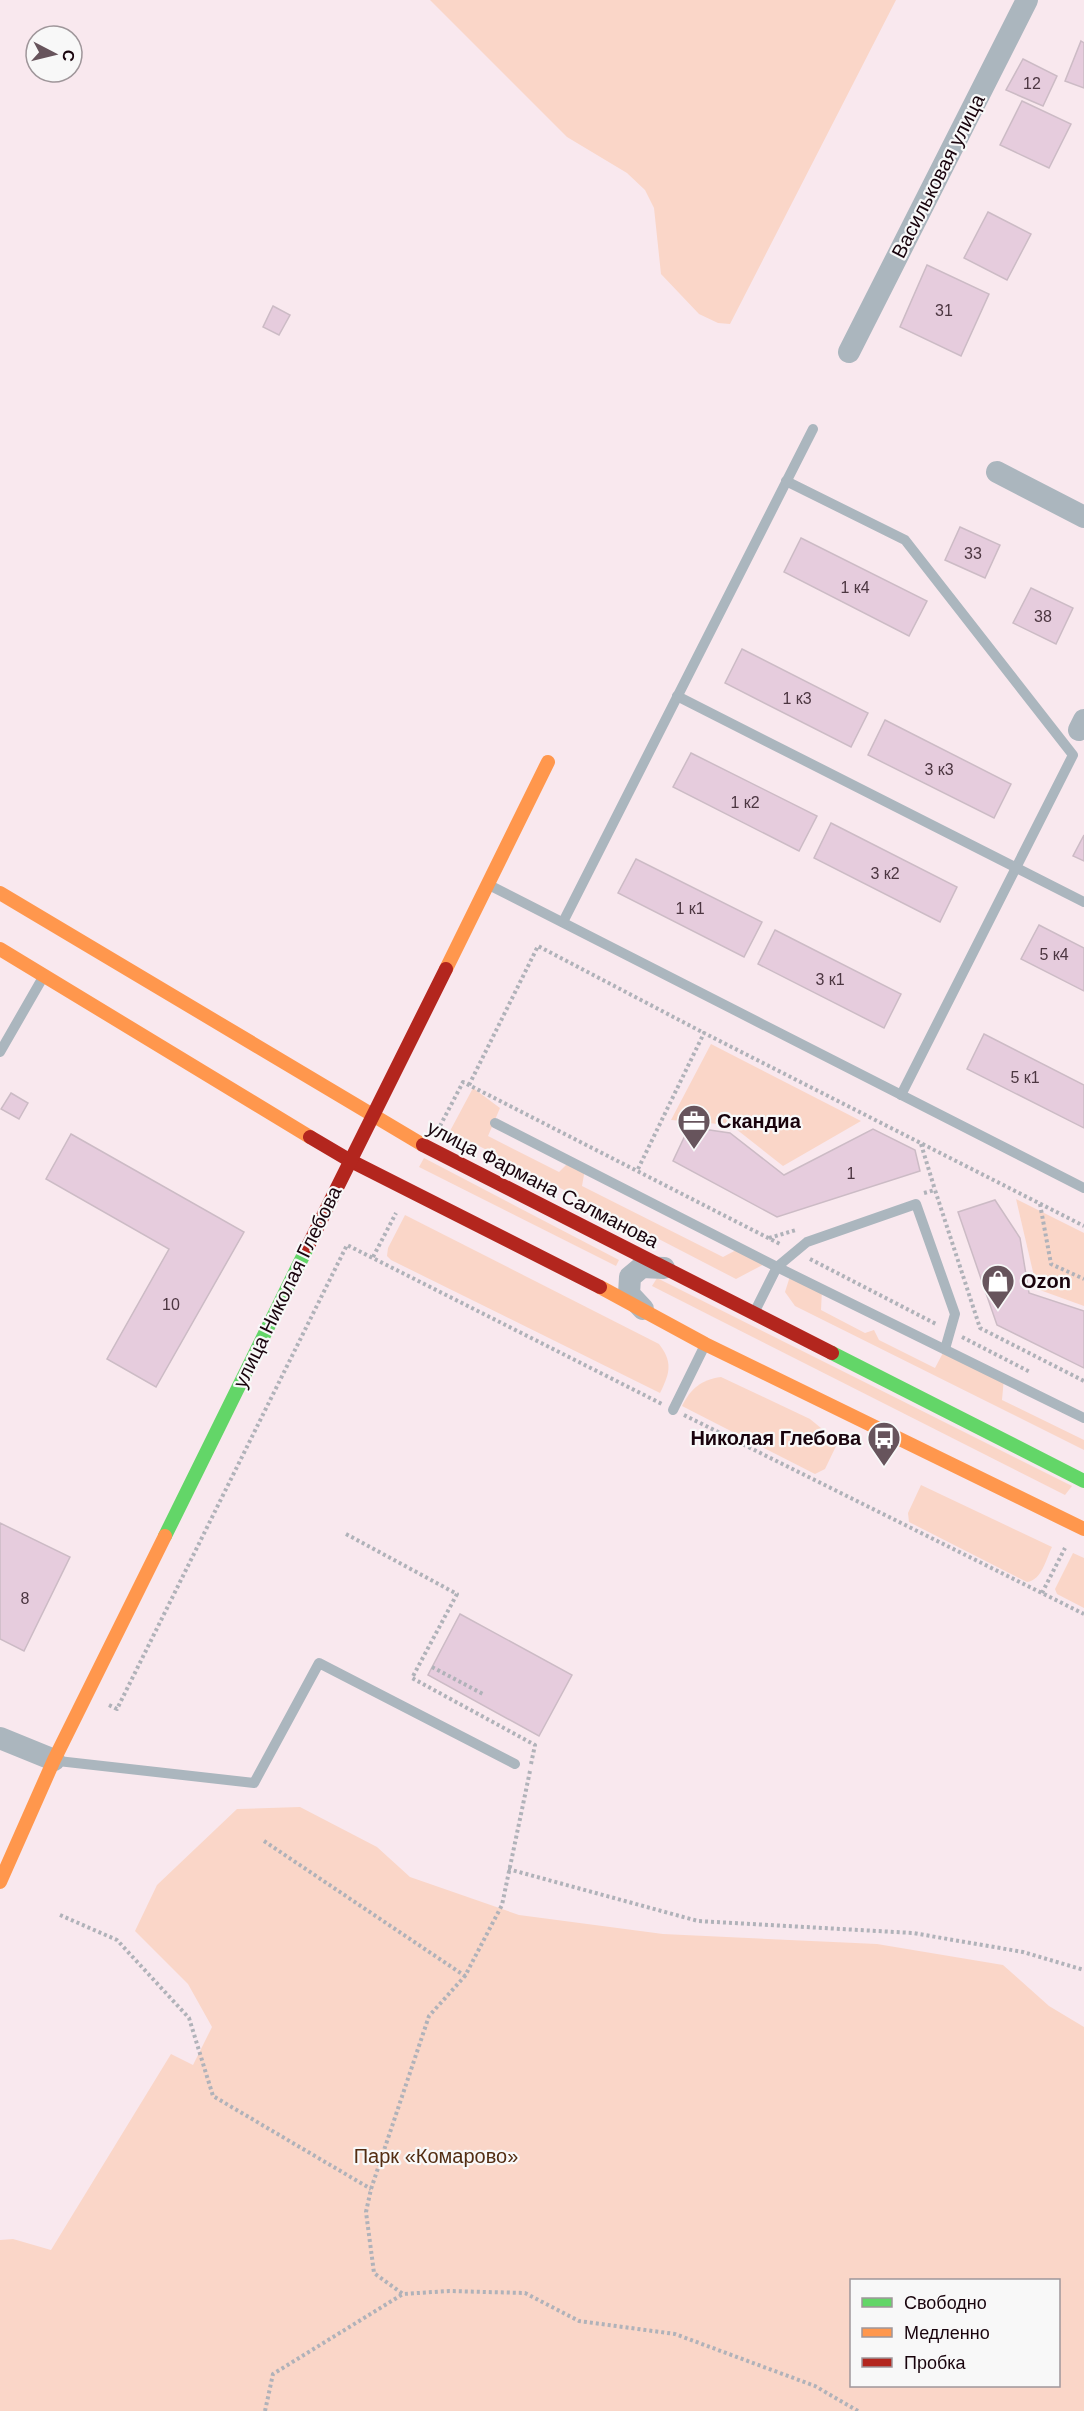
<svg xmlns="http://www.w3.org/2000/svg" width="1084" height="2411" font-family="Arial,sans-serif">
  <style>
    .green { fill: #fad6c8; fill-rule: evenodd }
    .building { fill: #e6ccdd; stroke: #ccbbc5; stroke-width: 1.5 }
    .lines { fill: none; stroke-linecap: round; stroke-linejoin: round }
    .path { stroke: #b0b2b9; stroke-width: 4; stroke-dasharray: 3 3; stroke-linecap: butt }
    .lane { stroke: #abb6be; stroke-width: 10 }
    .street { stroke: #abb6be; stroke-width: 22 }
    .fast { stroke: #63d668; stroke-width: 14 }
    .slow { stroke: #ff974d; stroke-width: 14 }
    .jam { stroke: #b3261e; stroke-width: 14 }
    .labels { text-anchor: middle; stroke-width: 4.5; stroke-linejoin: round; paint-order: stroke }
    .number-label { font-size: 16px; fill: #4c3641 }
    .street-label { font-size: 20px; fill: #19040d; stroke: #f8f8f8 }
    .poi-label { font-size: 20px; font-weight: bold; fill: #19040d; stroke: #f8f8f8; text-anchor: start }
    .park-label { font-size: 20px; fill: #532d12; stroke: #f8f8f8 }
  </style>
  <rect width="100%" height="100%" fill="#f9e8ee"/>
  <g class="green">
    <path d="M430,0H896L730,324L718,323L699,314L661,274L654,208L645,190L627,173L567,137Z"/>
    <path d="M711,1044L861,1121L783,1166L731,1125L671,1120Z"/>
    <path d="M473,1088L500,1108L488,1136L559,1172L570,1161L585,1169L582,1186L723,1257L740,1248L768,1262L736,1279L450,1131Z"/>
    <path d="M424,1158L619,1260L616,1266L419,1167Z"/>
    <path d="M1016,1199L1084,1233V1306L1037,1289Z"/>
    <path d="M405,1215L659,1344C673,1362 670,1373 660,1393L391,1260L387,1256L388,1248Z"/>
    <path d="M791,1273L822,1289L821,1310L865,1333L874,1330L879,1340L935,1368L945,1349L1004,1378L1002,1400L1084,1440V1450L795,1306L785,1292Z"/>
    <path d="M657,1278L1072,1486L1065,1495L652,1286Z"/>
    <path d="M721,1377L810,1419L838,1442L825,1469L815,1474L682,1406C691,1388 701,1380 721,1377Z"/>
    <path d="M921,1485L1052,1547C1046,1559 1042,1580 1027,1582L909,1522L908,1513Z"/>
    <path d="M1073,1553L1084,1558V1608L1057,1594L1055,1589Z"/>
    <path d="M300,1807L377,1847L410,1877L519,1915L663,1934L877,1944L1003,1965L1049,2006L1084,2027V2411H0V2240L13,2239L51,2250L171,2054L193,2065L212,2027L188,1984L135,1931L157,1885L237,1809ZM852,2280H1058V2386H852Z"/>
  </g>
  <g class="building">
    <path d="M1081,41L1084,43V88L1065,81Z"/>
    <path d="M1023,59L1057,76L1043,106L1006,90Z"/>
    <path d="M1022,101L1071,124L1049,168L1000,145Z"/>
    <path d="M988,212L1031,234L1007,280L964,258Z"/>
    <path d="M927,265L989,294L961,356L900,327Z"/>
    <path d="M273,306L290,315L279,335L263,327Z"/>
    <path d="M960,527L1000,545L985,578L945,560Z"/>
    <path d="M801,538L927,601L909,636L784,572Z"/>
    <path d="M1031,588L1073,608L1056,644L1013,623Z"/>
    <path d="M742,649L868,713L851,747L725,683Z"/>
    <path d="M885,720L1011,784L994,818L868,755Z"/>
    <path d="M691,753L817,816L799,851L673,787Z"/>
    <path d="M831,823L957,887L940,922L814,858Z"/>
    <path d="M1084,835V861L1073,856Z"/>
    <path d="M636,859L762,922L744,957L618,893Z"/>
    <path d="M1039,925L1084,948V991L1021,959Z"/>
    <path d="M775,930L901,994L884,1028L758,964Z"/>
    <path d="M984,1034L1084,1085V1128L967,1069Z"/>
    <path d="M11,1093L28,1103L19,1119L1,1109Z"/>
    <path d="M689,1127L730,1133L784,1175L873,1129L915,1150L920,1171L777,1217L673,1161Z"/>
    <path d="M71,1134L244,1232L156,1387L107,1359L169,1249L46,1179Z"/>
    <path d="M995,1200L1020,1238L1029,1293L1084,1311V1368L997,1325L958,1212Z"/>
    <path d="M0,1523L70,1557L24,1651L0,1639Z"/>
    <path d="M460,1614L572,1675L539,1736L428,1675Z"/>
  </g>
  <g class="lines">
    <g class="path">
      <path d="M469,1085L538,946L704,1033"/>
      <path d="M440,1126L463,1082L782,1245"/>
      <path d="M921,1144L935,1190"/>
      <path d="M638,1169L704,1033L1084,1226"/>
      <path d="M924,1193L935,1190L980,1328L1084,1381"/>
      <path d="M1040,1204L1051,1264L1084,1279"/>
      <path d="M769,1238L796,1230"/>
      <path d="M373,1257L396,1213"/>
      <path d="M810,1259L936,1324"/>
      <path d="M962,1337L1030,1372"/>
      <path d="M684,1415L1084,1614"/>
      <path d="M346,1534L457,1594L412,1678L535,1745L531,1764"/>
      <path d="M1042,1593L1065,1548"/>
      <path d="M432,1667L483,1694"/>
      <path d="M109,1705L117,1709L347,1245L662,1404"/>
      <path d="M530,1771L502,1905L465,1976L429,2016L371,2189L366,2212L374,2273L403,2294L449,2291L525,2293L579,2321L675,2334L815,2386L858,2411"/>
      <path d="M264,1841L465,1976"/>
      <path d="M508,1869L698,1921L913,1933L1023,1952L1084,1970"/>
      <path d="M60,1915L117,1940L189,2018L213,2096L371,2189"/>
      <path d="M265,2411L273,2374L403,2294"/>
    </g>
    <g class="lane">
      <path d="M786,481L905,540L1073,755L901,1095"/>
      <path d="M677,696L1084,902"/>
      <path d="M491,886L1084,1188"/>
      <path d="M563,922L813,429"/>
      <path d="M0,1052L42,979"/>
      <path d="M495,1123L777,1267L1084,1418"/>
      <path d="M755,1311L777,1267L807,1242L916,1204L955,1314L945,1349"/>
      <path d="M673,1410L705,1345"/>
      <path d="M58,1761L254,1783L319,1663L515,1764"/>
    </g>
    <g class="street">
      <path d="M849,352L1027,0"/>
      <path d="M997,472L1084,517"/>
      <path d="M1079,730L1084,720"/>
      <path d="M643,1309L629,1294L630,1277L642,1267L664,1268"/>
      <path d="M0,1738L54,1760"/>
    </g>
    <g class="fast">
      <path d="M832,1353L1084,1481"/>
      <path d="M165,1536L308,1246"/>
    </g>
    <g class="slow">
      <path d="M0,893L423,1145"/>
      <path d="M0,949L310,1137"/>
      <path d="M446,969L548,762"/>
      <path d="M600,1287L705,1344L1084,1529"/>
      <path d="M0,1882L54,1760L165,1536"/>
    </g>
    <g class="jam">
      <path d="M310,1137L349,1160L600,1287"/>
      <path d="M423,1145L832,1353"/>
      <path d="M308,1246L446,969"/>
    </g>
  </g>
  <defs>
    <symbol id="office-pin" viewBox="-11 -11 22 30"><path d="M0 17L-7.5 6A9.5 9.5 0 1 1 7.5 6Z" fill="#67545c" stroke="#f8f8f8"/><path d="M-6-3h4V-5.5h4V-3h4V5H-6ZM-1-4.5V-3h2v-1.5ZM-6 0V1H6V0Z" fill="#fff"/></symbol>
    <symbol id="shop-pin" viewBox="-11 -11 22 30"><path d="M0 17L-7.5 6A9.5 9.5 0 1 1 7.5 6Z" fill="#67545c" stroke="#f8f8f8"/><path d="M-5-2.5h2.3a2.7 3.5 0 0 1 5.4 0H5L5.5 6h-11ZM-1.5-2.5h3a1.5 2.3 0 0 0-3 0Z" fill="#fff"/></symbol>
    <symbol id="bus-pin" viewBox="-11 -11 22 30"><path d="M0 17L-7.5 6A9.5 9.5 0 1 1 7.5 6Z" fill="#67545c" stroke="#f8f8f8"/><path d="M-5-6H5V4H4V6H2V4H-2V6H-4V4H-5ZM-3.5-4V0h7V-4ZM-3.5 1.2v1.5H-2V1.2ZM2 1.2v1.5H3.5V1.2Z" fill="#fff"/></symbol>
  </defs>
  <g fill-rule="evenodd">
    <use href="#office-pin" x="675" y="1102" width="38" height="52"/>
    <use href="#shop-pin" x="979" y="1262" width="38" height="52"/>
    <use href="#bus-pin" x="865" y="1419" width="38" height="52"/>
  </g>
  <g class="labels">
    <g class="number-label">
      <text x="1032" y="89">12</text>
      <text x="944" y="316">31</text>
      <text x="973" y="559">33</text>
      <text x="855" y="593">1 к4</text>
      <text x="1043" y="622">38</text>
      <text x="797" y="704">1 к3</text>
      <text x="939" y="775">3 к3</text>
      <text x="745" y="808">1 к2</text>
      <text x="885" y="879">3 к2</text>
      <text x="690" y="914">1 к1</text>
      <text x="1054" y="960">5 к4</text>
      <text x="830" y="985">3 к1</text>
      <text x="1025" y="1083">5 к1</text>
      <text x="851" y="1179">1</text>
      <text x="171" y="1310">10</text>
      <text x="25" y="1604">8</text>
    </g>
    <g class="street-label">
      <text transform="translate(938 176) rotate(-63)" y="7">Васильковая улица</text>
      <text transform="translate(543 1184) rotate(27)" y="7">улица Фармана Салманова</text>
      <text transform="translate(287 1287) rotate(-64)" y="7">улица Николая Глебова</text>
    </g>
    <g class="poi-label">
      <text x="717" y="1128">Скандиа</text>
      <text x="1021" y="1288">Ozon</text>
      <text x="861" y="1445" text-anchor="end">Николая Глебова</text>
    </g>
    <g class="park-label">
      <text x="436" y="2163">Парк «Комарово»</text>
    </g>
  </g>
  <rect x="850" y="2279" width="210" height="108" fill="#f8f8f8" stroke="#9f969a" stroke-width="1.5"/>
  <rect x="862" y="2298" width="30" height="9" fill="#63d668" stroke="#9f969a" stroke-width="1.5"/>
  <text x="904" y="2309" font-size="18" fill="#19040d">Свободно</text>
  <rect x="862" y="2328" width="30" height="9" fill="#ff974d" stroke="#9f969a" stroke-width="1.5"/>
  <text x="904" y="2339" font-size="18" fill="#19040d">Медленно</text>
  <rect x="862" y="2358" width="30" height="9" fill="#b3261e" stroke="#9f969a" stroke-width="1.5"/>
  <text x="904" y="2369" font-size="18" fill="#19040d">Пробка</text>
  <g transform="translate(54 54) rotate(97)"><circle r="28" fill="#f8f8f8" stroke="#9f969a" stroke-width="1.5"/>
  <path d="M0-4.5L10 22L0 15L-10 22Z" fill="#67545c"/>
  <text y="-9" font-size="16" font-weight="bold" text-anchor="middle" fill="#19040d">С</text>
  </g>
</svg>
